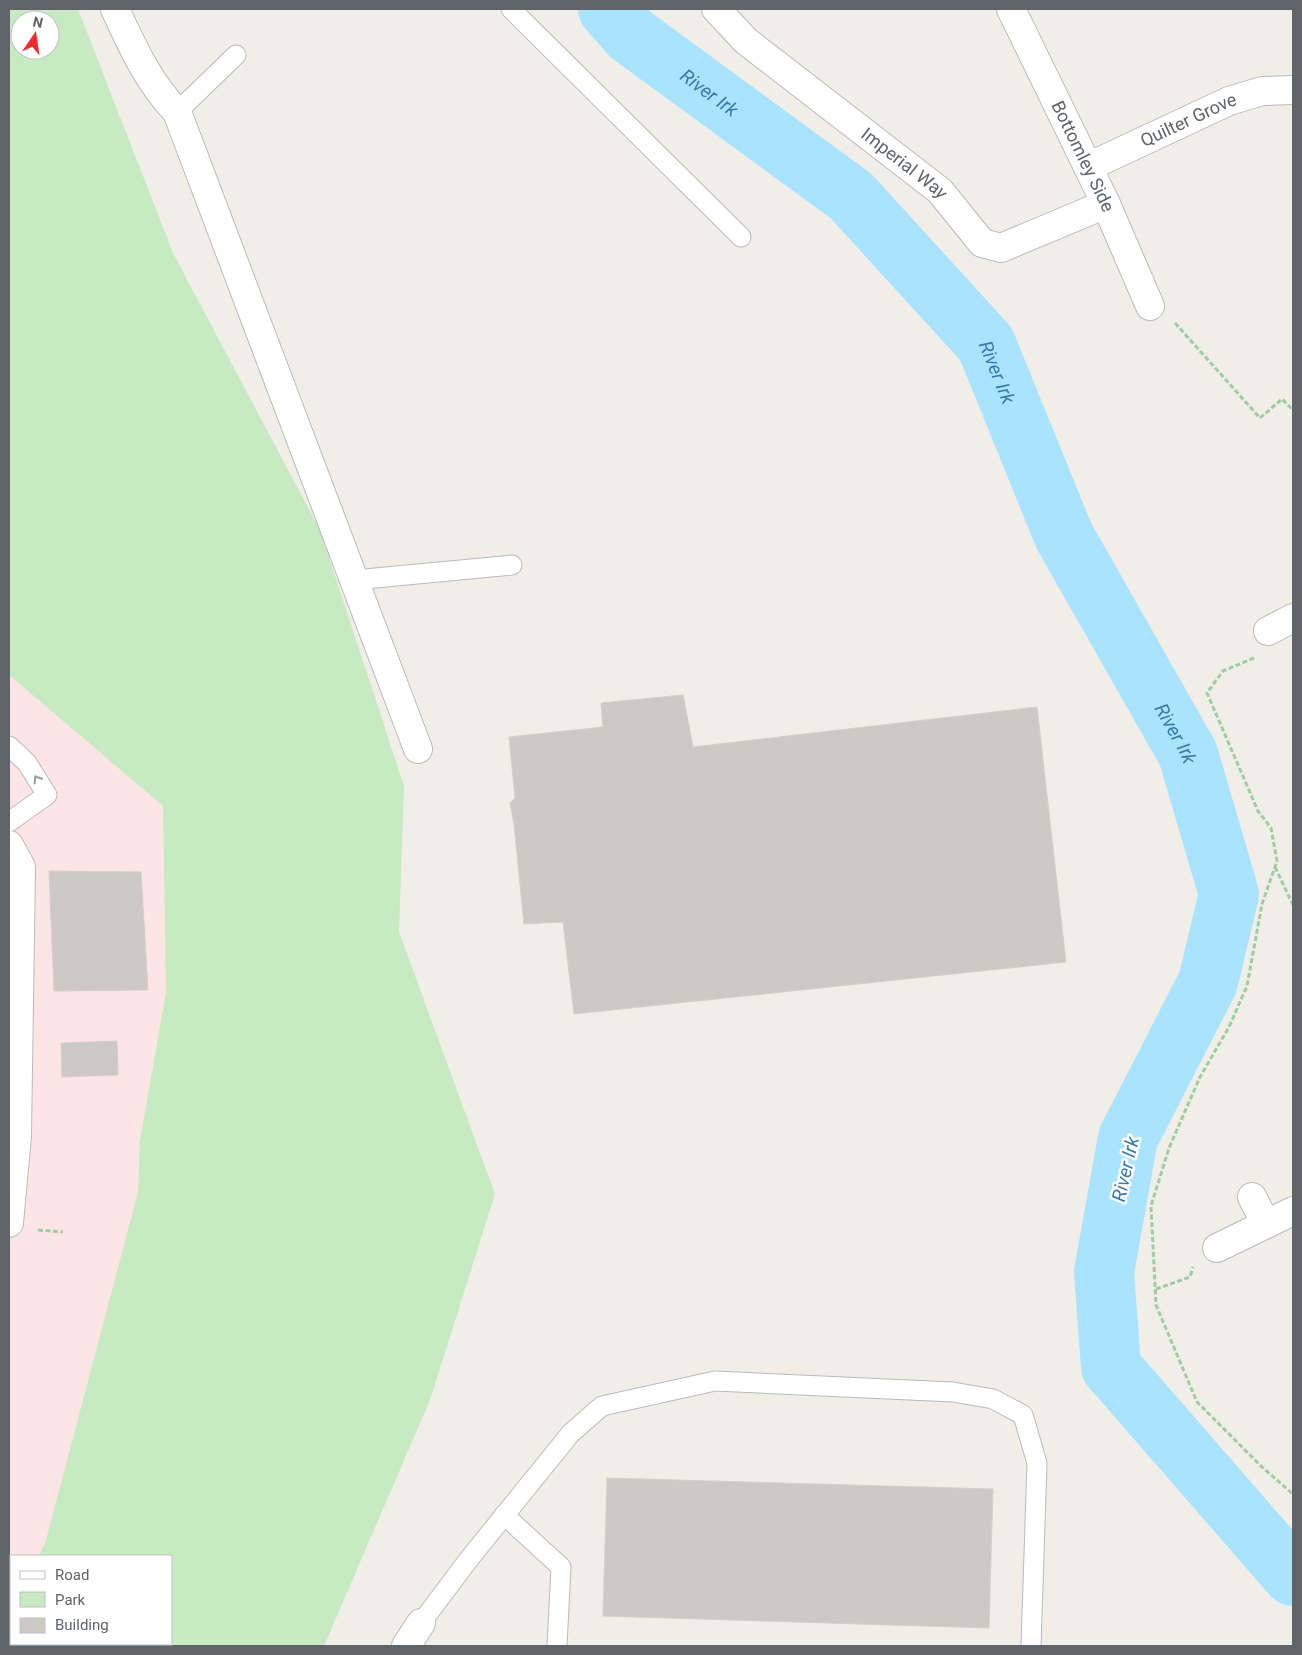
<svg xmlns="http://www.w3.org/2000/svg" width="1302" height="1655" font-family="Roboto,sans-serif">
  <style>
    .medical { fill: #fde5e5 }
    .green { fill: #c7eac3; fill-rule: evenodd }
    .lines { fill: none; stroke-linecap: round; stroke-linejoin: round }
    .river { stroke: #aae3ff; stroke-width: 60 }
    .building { fill: #cdc9c4; stroke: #d7cfc5 }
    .service-casing { stroke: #b7bbbe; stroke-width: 21 }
    .minor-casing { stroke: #b7bbbe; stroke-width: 30 }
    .path { stroke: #9ccea5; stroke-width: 3; stroke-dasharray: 5 2.5; stroke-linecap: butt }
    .service { stroke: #fff; stroke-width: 19 }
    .minor { stroke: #fff; stroke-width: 28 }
    .oneway { stroke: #969a9d }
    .labels { text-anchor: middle; stroke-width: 5; stroke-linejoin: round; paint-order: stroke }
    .street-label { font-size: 18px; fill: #5e6468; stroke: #fff }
    .water-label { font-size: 19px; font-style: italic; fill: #397ba7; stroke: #fff }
  </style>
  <rect width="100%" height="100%" fill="#f1eee7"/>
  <path class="medical" d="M9,590L215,764L101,1556H11V1644L58,1646H9Z"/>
  <path class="green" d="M9,9H78L173,253L320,530L404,786L399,932L495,1194L430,1400L324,1646H9L11,1626V1644H171V1556H39L46,1540L138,1192L140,1140L166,992L163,806L9,675ZM20,20H50V50H20Z"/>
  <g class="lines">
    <path class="river" id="s1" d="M608,9L631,35L851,196L986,344L1064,536L1188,754L1229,894L1208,982L1128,1138L1104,1272L1111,1367L1293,1576"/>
  </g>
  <g class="building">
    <path d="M683,695L693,747L1037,707L1066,962L574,1014L563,922L524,924L514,824L510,803L515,798L509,737L603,727L601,703Z"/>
    <path d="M49,871L141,872L148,990L54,991Z"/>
    <path d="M117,1041L118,1075L62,1077L61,1043Z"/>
    <path d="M607,1478L993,1489L989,1628L603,1616Z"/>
  </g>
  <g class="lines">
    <defs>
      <g id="service">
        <path d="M511,9L741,237"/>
        <path d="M177,112L236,55"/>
        <path d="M354,580L512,565"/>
        <path d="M9,746L27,763L47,795L9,822"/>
        <path d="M504,1515L561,1567L557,1646"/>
        <path d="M421,1623L469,1559L571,1433L602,1406L715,1381L953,1392L993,1399L1023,1415L1037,1463L1031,1646"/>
      </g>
      <g id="minor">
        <path d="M115,9C132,46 148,82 177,112L418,749"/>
        <path id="s2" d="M716,9L746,41L940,191L982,243L1001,248L1106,204"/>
        <path id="s3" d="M1011,9L1106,204L1150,306"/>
        <path id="s4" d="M1088,167L1229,101L1262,91L1293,90"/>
        <path d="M1268,631L1293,618"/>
        <path d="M9,845L21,867L17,1136L9,1223"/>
        <path d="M1252,1197L1266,1224"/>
        <path d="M1217,1248L1293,1211"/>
        <path d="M406,1646L421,1623"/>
      </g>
    </defs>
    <use href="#service" class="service-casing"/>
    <use href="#minor" class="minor-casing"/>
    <g class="path">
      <path d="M1175,323L1260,418L1282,399L1293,410"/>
      <path d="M1254,658L1223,671L1207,693L1258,811L1271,828L1277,861L1262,904L1247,986L1229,1027L1200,1077L1169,1148L1151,1206L1156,1305L1197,1402L1262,1467L1293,1494"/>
      <path d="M1275,867L1293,905"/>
      <path d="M38,1230L63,1232"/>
      <path d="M1156,1289L1190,1277L1193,1267"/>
    </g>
    <use href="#service" class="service"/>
    <use href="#minor" class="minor"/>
  </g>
  <defs><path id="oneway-chevron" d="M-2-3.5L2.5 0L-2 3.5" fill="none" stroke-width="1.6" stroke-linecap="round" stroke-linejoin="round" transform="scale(1.25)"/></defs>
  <use class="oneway" href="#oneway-chevron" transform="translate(37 779) rotate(-122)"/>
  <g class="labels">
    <g class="street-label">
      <text dy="6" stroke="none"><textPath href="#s4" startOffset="111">Quilter Grove</textPath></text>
      <text dy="6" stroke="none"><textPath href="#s3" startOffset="164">Bottomley Side</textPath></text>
      <text dy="6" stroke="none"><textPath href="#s2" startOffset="244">Imperial Way</textPath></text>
    </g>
    <g class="water-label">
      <text dy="7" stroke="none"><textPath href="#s1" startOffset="132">River Irk</textPath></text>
      <text dy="7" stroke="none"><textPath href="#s1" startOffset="538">River Irk</textPath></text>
      <text dy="7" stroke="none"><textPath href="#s1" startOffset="942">River Irk</textPath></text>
      <text transform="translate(1125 1169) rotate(-77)" y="7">River Irk</text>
    </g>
  </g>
  <rect width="1302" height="1655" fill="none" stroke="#5e6468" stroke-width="20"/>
  <rect x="10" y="1555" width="162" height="90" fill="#ffffff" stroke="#bfc1c3"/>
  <rect x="20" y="1571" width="25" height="8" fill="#ffffff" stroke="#bfc1c3"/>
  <text x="55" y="1580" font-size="15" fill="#5e6468">Road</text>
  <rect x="20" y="1592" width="25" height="15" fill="#c7eac3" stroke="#bfc1c3"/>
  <text x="55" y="1605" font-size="15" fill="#5e6468">Park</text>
  <rect x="20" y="1618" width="25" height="15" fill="#cdc9c4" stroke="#bfc1c3"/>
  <text x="55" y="1630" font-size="15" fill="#5e6468">Building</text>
  <g transform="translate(35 35) rotate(13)"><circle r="24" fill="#ffffff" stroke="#bfc1c3"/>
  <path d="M0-4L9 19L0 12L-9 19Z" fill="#f52a31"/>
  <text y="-8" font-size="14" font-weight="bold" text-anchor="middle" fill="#5e6468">N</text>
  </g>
</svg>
